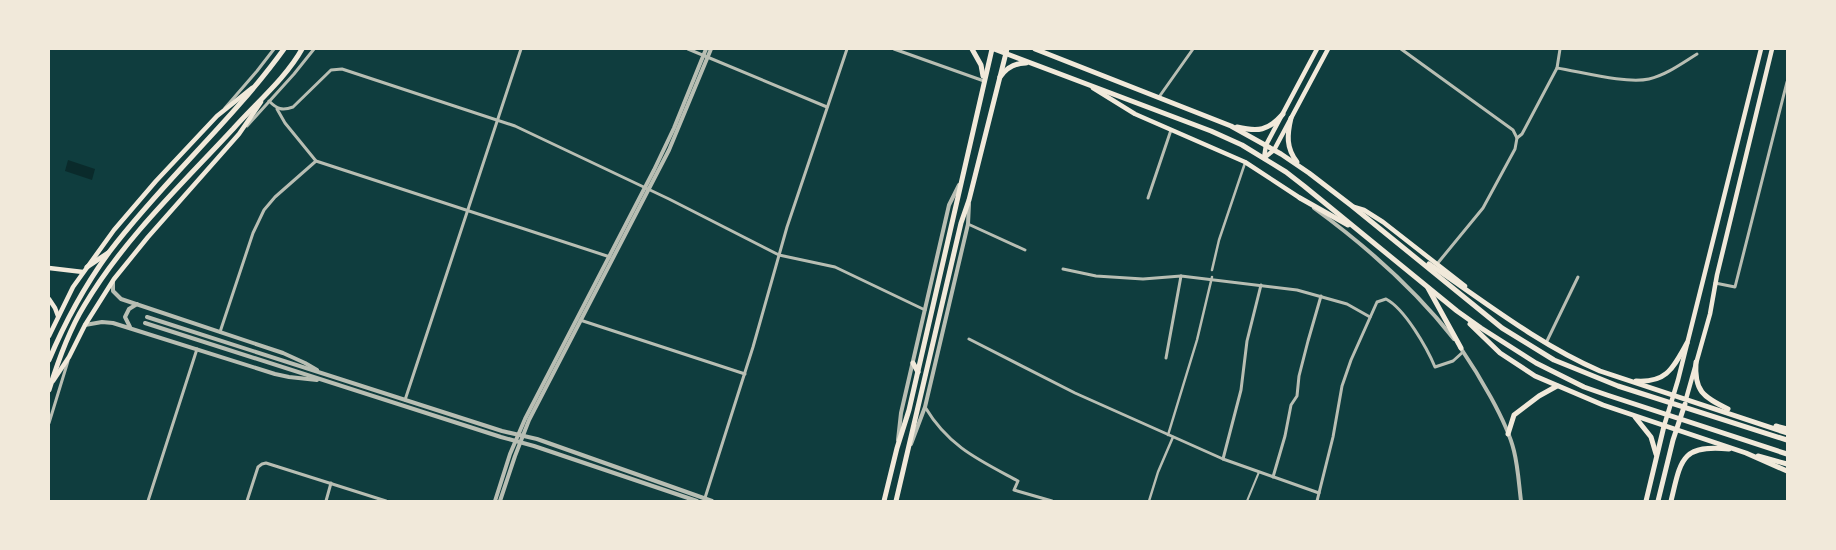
<svg xmlns="http://www.w3.org/2000/svg" width="1836" height="550" font-family="'PT Sans',sans-serif">
  <style>
    .water { fill: #0a2a2b }
    .lines { fill: none; stroke-linecap: round; stroke-linejoin: round }
    .service { stroke: #b8beb3; stroke-width: 2 }
    .pedestrian { stroke: #b8beb3; stroke-width: 2.5 }
    .minor { stroke: #b8beb3; stroke-width: 3 }
    .tertiary { stroke: #b8beb3; stroke-width: 4 }
    .secondary { stroke: #f1e9da; stroke-width: 4.5 }
    .primary { stroke: #f1e9da; stroke-width: 5 }
  </style>
  <rect width="100%" height="100%" fill="#0f3d3e"/>
  <path class="water" d="M68,160L95,169L92,180L65,171Z"/>
  <g class="lines">
    <path class="service" d="M1247,501L1259,472"/>
    <g class="pedestrian">
      <path d="M1212,270L1219,240L1245,163"/>
      <path d="M1168,435L1197,340L1212,277"/>
      <path d="M1149,501L1158,472L1173,437"/>
    </g>
    <g class="minor">
      <path d="M688,49L827,107"/>
      <path d="M894,49L984,81"/>
      <path d="M1401,49L1513,130L1517,138L1515,149L1483,208L1437,264"/>
      <path d="M1557,68C1582,72 1626,84 1649,79C1666,75 1681,64 1697,54"/>
      <path d="M1159,97L1193,49"/>
      <path d="M269,101C277,109 282,111 293,107L331,70L342,69L515,126L669,199L779,255L835,267L925,310"/>
      <path d="M225,108L257,71L274,49"/>
      <path d="M277,109L285,123L316,161L610,257"/>
      <path d="M247,126L294,74L314,49"/>
      <path d="M1517,138L1522,134L1557,68L1560,49"/>
      <path d="M1148,198L1171,130"/>
      <path d="M968,224L1025,250"/>
      <path d="M1063,269L1096,276L1143,279L1181,276L1297,290L1347,304L1370,317"/>
      <path d="M1715,283L1735,287L1787,82"/>
      <path d="M580,320L745,374"/>
      <path d="M220,332L253,233L264,210L275,197L316,161"/>
      <path d="M969,339L1075,393L1223,459L1319,493"/>
      <path d="M1546,343L1578,277"/>
      <path d="M1166,358L1181,276"/>
      <path d="M405,400L521,49"/>
      <path d="M925,407C949,447 979,460 1018,481L1014,490L1052,501"/>
      <path d="M49,423L68,361"/>
      <path d="M1223,459L1241,390L1247,341L1261,285"/>
      <path d="M1273,477L1285,436L1291,405L1297,396L1299,376L1308,341L1321,296"/>
      <path d="M148,501L197,349"/>
      <path d="M247,501L258,467L262,464L266,463L386,501"/>
      <path d="M326,501L331,483"/>
      <path d="M704,501L753,347L787,227L847,49"/>
      <path d="M1317,501L1333,437L1342,386L1351,360L1377,302L1386,299C1405,309 1427,348 1435,367L1453,361L1463,352"/>
    </g>
    <g class="tertiary">
      <path d="M1314,208C1366,246 1414,288 1454,339"/>
      <path d="M113,282V291L121,299L283,353L305,363L317,370"/>
      <path d="M147,317L502,431L537,439L712,501"/>
      <path d="M145,323L501,437L534,446L697,501"/>
      <path d="M85,325L102,322L113,323L275,374L289,377L317,380"/>
      <path d="M130,327L125,317L129,309L137,304"/>
      <path d="M1460,347C1477,372 1507,421 1514,451C1518,467 1519,485 1521,501"/>
      <path d="M898,440L901,413L949,205L959,185"/>
      <path d="M911,444L925,407L968,224L969,204"/>
      <path d="M495,501L510,454L525,419L654,170L674,128L706,49"/>
      <path d="M500,501L515,456L529,420L669,150L711,49"/>
    </g>
    <g class="secondary">
      <path d="M1093,88L1135,114L1245,162L1300,198"/>
      <path d="M1264,158L1274,150L1328,49"/>
      <path d="M1264,158L1266,145L1317,49"/>
      <path d="M1354,207L1364,210L1383,222L1465,286"/>
      <path d="M49,268L83,272"/>
      <path d="M49,299L55,308L58,316"/>
      <path d="M49,336L73,287L114,230L156,181L217,116L252,88"/>
      <path d="M53,381L69,357L85,325L114,279L148,237L239,134L261,102"/>
      <path d="M1686,399L1710,314L1717,275L1772,49"/>
      <path d="M1664,426L1678,380L1761,49"/>
    </g>
    <g class="primary">
      <path d="M972,49L981,65L983,76"/>
      <path d="M994,49L1211,131L1242,145L1286,172L1304,186L1457,311L1481,328L1536,363L1584,387L1607,395L1787,454"/>
      <path d="M1035,49L1231,126L1281,154L1309,173L1352,206L1502,328L1554,360L1618,386L1787,440"/>
      <path d="M1000,77C1007,67 1015,63 1026,63"/>
      <path d="M1291,118C1287,135 1286,148 1297,162"/>
      <path d="M1237,127C1258,132 1268,131 1283,114"/>
      <path d="M1300,198L1348,225"/>
      <path d="M1429,264C1485,302 1538,344 1600,371L1787,433"/>
      <path d="M87,267L108,253"/>
      <path d="M1428,288L1461,348"/>
      <path d="M1470,324L1500,353L1535,376L1603,405L1746,453L1787,471"/>
      <path d="M49,360C65,322 85,285 110,251C164,180 232,121 284,49"/>
      <path d="M1696,362C1694,391 1703,397 1728,409"/>
      <path d="M913,363L918,372"/>
      <path d="M1636,381C1667,383 1673,368 1687,343"/>
      <path d="M49,390C58,361 68,332 84,306C123,240 181,185 233,129C255,104 286,78 302,49"/>
      <path d="M1635,417L1651,437L1656,454"/>
      <path d="M1776,426L1787,429"/>
      <path d="M1508,434L1514,415L1539,396L1557,386"/>
      <path d="M1758,456L1787,464"/>
      <path d="M884,501L897,448L909,410L992,49"/>
      <path d="M896,501L961,223L969,200L1007,49"/>
      <path d="M1646,501L1664,426"/>
      <path d="M1658,501L1673,440L1685,404"/>
      <path d="M1671,501C1681,460 1681,444 1729,449"/>
    </g>
  </g>
  <rect width="1836" height="550" fill="none" stroke="#f1e9da" stroke-width="100"/>
</svg>
